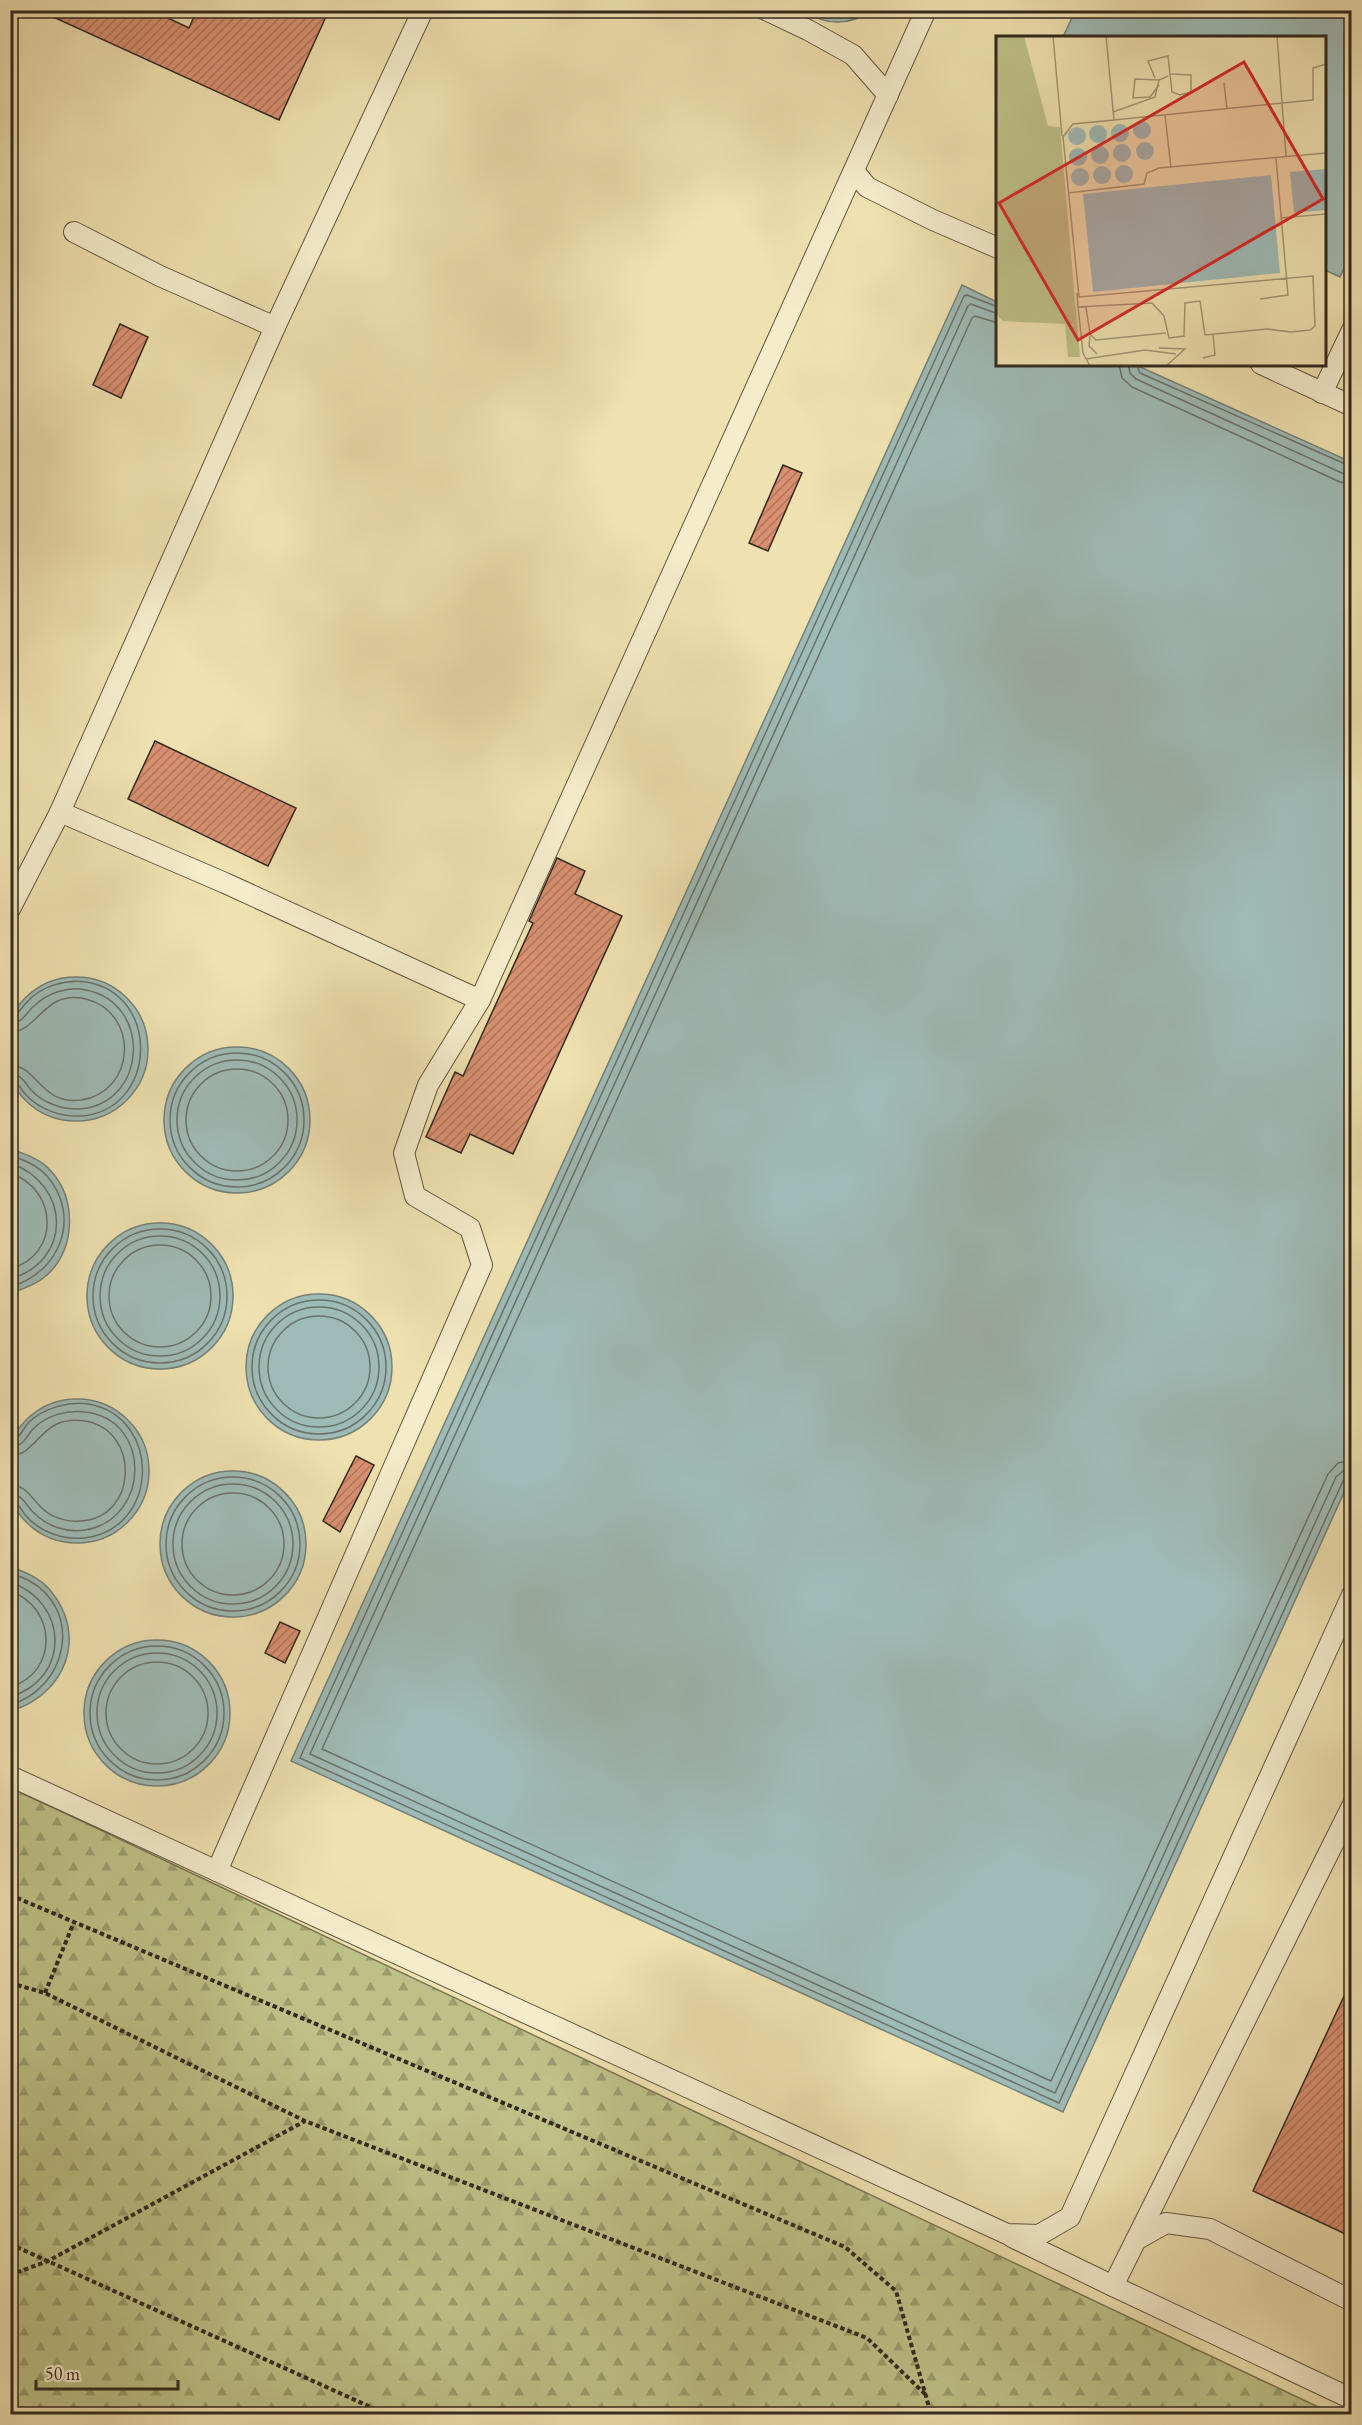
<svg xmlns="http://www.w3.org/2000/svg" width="1362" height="2425" font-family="'EB Garamond',serif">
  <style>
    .forest { fill: url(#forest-firs); stroke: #787552; stroke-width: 1.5 }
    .water { fill: #9fbbb7; stroke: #748179; stroke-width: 1.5 }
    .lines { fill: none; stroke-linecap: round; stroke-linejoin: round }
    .shore { stroke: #69726a; stroke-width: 1.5 }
    .building { fill: url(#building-hatch); stroke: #33291d; stroke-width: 1.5 }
    .minor-casing { stroke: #625742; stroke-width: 22 }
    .path { stroke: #33291d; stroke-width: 4; stroke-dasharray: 4.5 3; stroke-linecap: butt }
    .minor { stroke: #f5eccc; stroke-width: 20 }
    .inset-road { fill: none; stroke: #a49775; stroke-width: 1.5 }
    .view { fill: #d62828; fill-opacity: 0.15; stroke: #d62828; stroke-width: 3 }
    .inset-edge { fill: none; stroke: #33291d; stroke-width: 3 }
  </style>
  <defs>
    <pattern id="forest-firs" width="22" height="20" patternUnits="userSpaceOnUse" patternTransform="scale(1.5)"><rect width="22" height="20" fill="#bec187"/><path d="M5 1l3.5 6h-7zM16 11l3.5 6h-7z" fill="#9b9d6e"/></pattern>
    <pattern id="building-hatch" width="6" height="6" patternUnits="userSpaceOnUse" patternTransform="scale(1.5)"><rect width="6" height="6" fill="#d89071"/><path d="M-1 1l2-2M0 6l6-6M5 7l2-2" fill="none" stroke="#b0765c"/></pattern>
  </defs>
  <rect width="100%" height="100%" fill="#efe1b0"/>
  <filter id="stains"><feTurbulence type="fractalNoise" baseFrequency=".00333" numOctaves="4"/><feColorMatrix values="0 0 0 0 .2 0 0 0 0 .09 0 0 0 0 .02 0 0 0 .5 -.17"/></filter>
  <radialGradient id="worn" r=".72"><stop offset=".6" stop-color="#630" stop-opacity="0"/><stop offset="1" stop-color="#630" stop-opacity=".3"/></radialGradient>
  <path class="forest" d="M11,1788L88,1824L1333,2414H11Z"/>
  <g class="water">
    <path d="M805,11H873C851,24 827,27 805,11Z"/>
    <path d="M1075,11H1351L1352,251L1340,277L1325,270L1324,38L1063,37Z"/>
    <path d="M962,285L997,302L998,364L1136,365L1351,462V1477L1063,2112L291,1761Z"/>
    <circle cx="76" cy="1049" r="72"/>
    <circle cx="237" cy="1120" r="73"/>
    <path d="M11,1149C25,1154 40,1159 50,1170C77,1199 76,1248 47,1275C37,1284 24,1289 11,1293Z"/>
    <circle cx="160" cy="1296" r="73"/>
    <circle cx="319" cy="1367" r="73"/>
    <circle cx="77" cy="1471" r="72"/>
    <circle cx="233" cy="1544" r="73"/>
    <path d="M11,1567C25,1572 40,1578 50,1590C89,1636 65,1695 11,1711Z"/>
    <circle cx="157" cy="1713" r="73"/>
  </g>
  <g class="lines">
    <g class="shore">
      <path d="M998,307L967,295L964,296L300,1758L1059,2103L1343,1481L1352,1476"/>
      <path d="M998,314L971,304L968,306L310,1754L1055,2093L1336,1477L1343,1471L1352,1469"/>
      <path d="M998,323L975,316L972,318L322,1749L1051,2081L1328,1474L1338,1463L1352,1460"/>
      <path d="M1119,364L1122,378L1132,387L1340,482L1352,484"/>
      <path d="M1128,364L1130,373L1136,379L1344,474L1352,475"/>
      <path d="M1136,364L1140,373L1352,467"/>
      <path d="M10,1016C19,1015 21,1008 27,1002C41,986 66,979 86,982C162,994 157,1111 81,1116C61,1117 41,1110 27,1096C21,1090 20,1083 10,1082"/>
      <path d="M10,1023C24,1023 26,1012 35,1005C48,993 68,986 86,990C152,1003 148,1102 81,1109C63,1110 43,1103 31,1090C24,1082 23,1075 10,1074"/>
      <path d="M10,1032C39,1032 43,989 86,999C140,1013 136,1092 81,1100C40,1105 38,1066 10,1065"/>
      <circle cx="237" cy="1120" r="67"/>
      <circle cx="237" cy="1120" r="60"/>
      <circle cx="237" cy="1120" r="51"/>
      <path d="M10,1155C24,1160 37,1165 47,1176C82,1217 60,1273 10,1287"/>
      <path d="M10,1163C71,1184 73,1261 10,1279"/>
      <path d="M10,1173C58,1189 61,1255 10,1269"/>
      <circle cx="160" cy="1296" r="67"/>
      <circle cx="160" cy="1296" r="60"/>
      <circle cx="160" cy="1296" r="51"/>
      <circle cx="319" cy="1367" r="67"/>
      <circle cx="319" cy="1367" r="60"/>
      <circle cx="319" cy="1367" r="51"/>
      <path d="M10,1440C21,1439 23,1428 29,1422C44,1408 69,1401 89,1404C163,1418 159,1530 84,1538C63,1540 40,1532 26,1516C21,1510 20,1503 10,1502"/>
      <path d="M10,1447C24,1447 26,1436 34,1428C47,1415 67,1410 85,1412C152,1419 151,1519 85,1530C66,1533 47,1526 34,1513C25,1505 24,1495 10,1494"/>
      <path d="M10,1456C39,1455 40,1414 85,1421C141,1430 138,1519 80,1521C65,1522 49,1517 39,1505C29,1495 26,1486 10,1485"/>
      <circle cx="233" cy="1544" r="67"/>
      <circle cx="233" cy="1544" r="60"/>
      <circle cx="233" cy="1544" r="51"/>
      <path d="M10,1574C16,1576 23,1577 28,1580C84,1610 68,1688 10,1705"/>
      <path d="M10,1582C69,1602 71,1679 10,1697"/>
      <path d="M10,1591C57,1607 59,1673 10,1687"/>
      <circle cx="157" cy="1713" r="67"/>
      <circle cx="157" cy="1713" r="60"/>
      <circle cx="157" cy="1713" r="51"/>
    </g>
  </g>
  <g class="building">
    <path d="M38,10H151L189,28L197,10H329L279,120Z"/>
    <path d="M120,324L148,337L121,398L93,385Z"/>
    <path d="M783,465L802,473L768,551L749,543Z"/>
    <path d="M155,741L296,808L268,866L128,799Z"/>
    <path d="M557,858L585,871L575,894L622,916L513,1154L470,1134L461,1153L426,1137L455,1072L463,1076L533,923L529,921Z"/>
    <path d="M356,1456L374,1465L340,1532L323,1521Z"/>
    <path d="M280,1622L300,1631L285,1663L265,1653Z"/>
    <path d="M1352,1979V2237L1253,2191Z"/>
  </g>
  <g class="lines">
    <defs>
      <g id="minor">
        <path d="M766,10L808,30L853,55L888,95"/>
        <path d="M854,171L867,187L933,220L998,248"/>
        <path d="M74,232L160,276L275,327"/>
        <path d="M1261,364L1352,406"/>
        <path d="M1322,393L1352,330"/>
        <path d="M60,812L225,883L480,1000"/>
        <path d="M10,909L60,812L275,327L423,10"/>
        <path d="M10,1776L1007,2234L1039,2235L1070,2217L1352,1595"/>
        <path d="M217,1871L482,1265L470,1228L415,1196L404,1153L428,1085L480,1000L926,10"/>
        <path d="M1012,2237L1113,2286L1352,1806"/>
        <path d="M1136,2240L1166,2223L1210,2229L1352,2301"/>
        <path d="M1113,2286L1352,2399"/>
      </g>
    </defs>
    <use href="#minor" class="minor-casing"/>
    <g class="path">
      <path d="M10,1895L845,2247L896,2291L931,2414"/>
      <path d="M10,1983L45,1993L305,2121L867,2338L925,2394"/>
      <path d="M45,1993L74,1922"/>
      <path d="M10,2244L386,2414"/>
      <path d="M10,2275L48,2261L305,2121"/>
    </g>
    <use href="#minor" class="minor"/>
  </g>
  <g transform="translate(996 36)">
    <rect width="330" height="330" fill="#efe1b0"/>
    <path d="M0,0H28L52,90L64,91L84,321H72L69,288L7,285L0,278Z" fill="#bec187"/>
    <path d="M39,269L62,271L63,280L57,285L38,283L35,275Z" fill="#bec187"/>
    <path d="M137 94a9 9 0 1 1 18 0a9 9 0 1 1-18 0ZM115 97a9 9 0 1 1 18 0a9 9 0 1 1-18 0ZM93 98a9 9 0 1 1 18 0a9 9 0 1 1-18 0ZM72 100a9 9 0 1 1 18 0a9 9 0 1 1-18 0ZM140 115a9 9 0 1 1 18 0a9 9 0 1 1-18 0ZM117 117a9 9 0 1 1 18 0a9 9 0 1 1-18 0ZM95 119a9 9 0 1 1 18 0a9 9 0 1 1-18 0ZM73 121a9 9 0 1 1 18 0a9 9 0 1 1-18 0ZM119 138a9 9 0 1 1 18 0a9 9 0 1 1-18 0ZM97 139a9 9 0 1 1 18 0a9 9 0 1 1-18 0ZM75 141a9 9 0 1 1 18 0a9 9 0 1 1-18 0ZM330,133V174L298,177L294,136ZM275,139L284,237L97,256L87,158Z" fill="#9fbbb7"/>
    <path class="inset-road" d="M57,0L66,100M281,0L290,120M159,42L152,25L172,20L176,56L184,59L195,56V39L175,38M228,47L231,73M163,49L154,61L137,62L139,43L163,44M117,76L159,61L163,44L172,40M169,79L175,132M118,84L317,64V32L330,28M72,157L148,148L151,137L163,132L330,117M285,182L330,178M81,257L82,271L156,267L168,280L173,302L188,300L189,267L204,265L209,299L271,293L295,296L314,294L319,290L317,240L83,261L67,101L77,88L118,84L110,0M264,263L292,259L280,122M82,271L87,317L94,330M90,271L94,298L100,304L170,297M94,300L93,310L101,318M163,312L189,313L170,330M207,322L219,319L217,298M90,323L149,314L180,318"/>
    <path class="view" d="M248,26L327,163L82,304L3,167Z"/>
    <rect width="330" height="330" class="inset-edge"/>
  </g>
  <rect width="1362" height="2425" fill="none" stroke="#efe1b0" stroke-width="36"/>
  <rect x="12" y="12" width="1338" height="2401" fill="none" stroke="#33291d" stroke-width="3"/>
  <rect x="18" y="18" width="1326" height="2389" fill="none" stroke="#33291d" stroke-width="1.5"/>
  <path d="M36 2380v9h142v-9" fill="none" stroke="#33291d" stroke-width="3"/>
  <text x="45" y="2380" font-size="18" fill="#33291d" stroke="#f5eccc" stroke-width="4.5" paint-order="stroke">50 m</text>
  <rect width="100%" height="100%" filter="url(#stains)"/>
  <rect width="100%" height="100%" fill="url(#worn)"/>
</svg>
